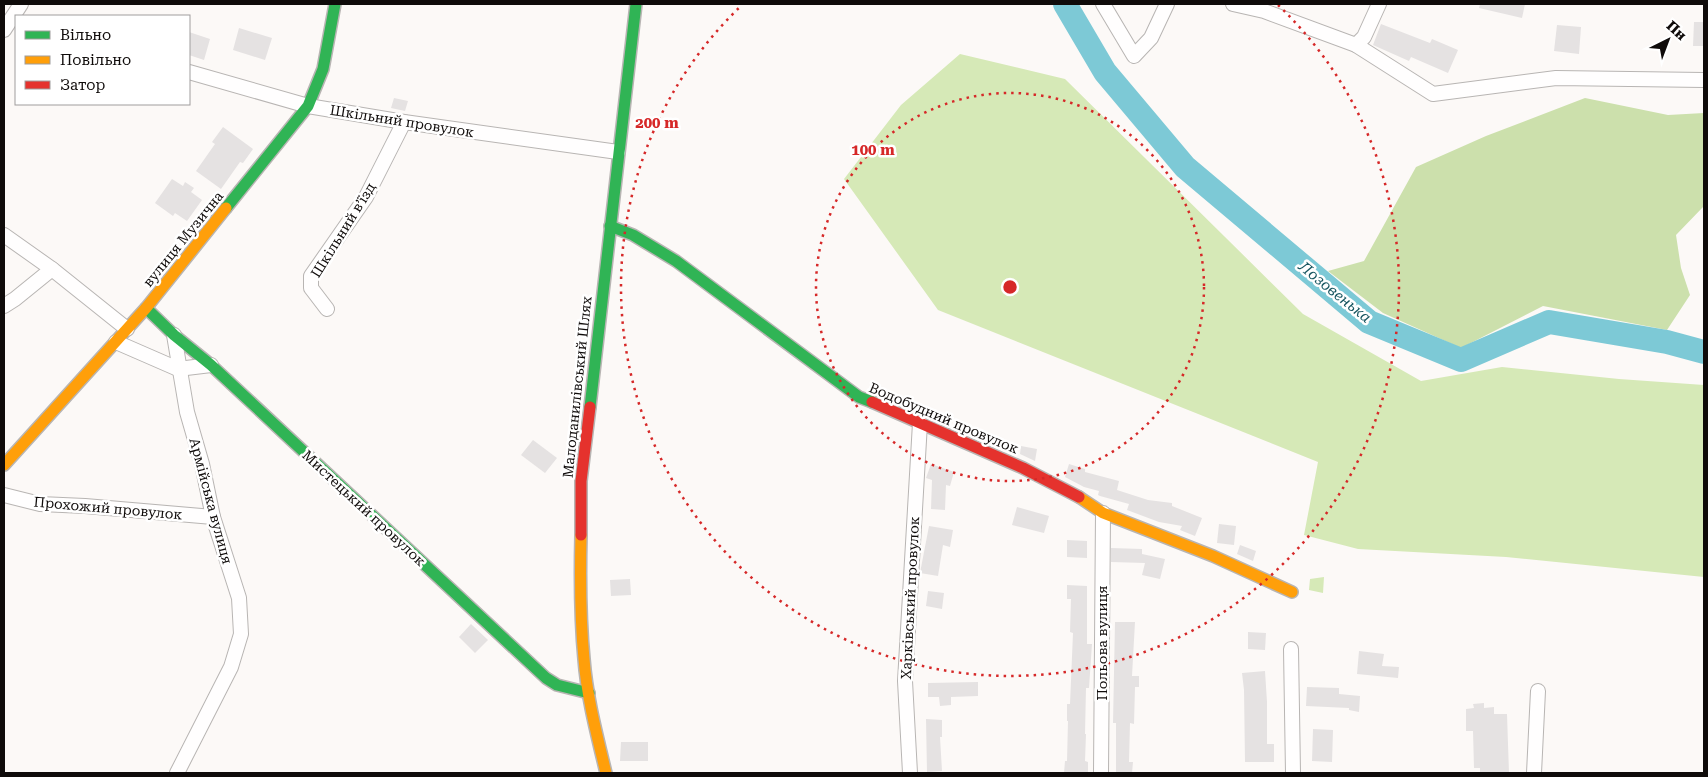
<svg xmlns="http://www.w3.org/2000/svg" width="1708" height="777" font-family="'Roboto Serif',serif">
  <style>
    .green { fill: #d6e9b7 }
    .forest { fill: #cce0ac }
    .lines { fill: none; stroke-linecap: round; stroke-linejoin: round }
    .river { stroke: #7dc9d6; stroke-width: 24 }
    .building { fill: #e5e2e2 }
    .street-casing { stroke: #b8b5b3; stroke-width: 16 }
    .fast-casing { stroke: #b8b5b3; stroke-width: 14 }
    .slow-casing { stroke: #b8b5b3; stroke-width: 14 }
    .jam-casing { stroke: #b8b5b3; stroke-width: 14 }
    .street { stroke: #fffefe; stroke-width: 14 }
    .fast { stroke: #30b455; stroke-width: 11 }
    .slow { stroke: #ff9f0a; stroke-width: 11 }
    .jam { stroke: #e5322d; stroke-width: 11 }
    .ring { fill: none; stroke: #d62828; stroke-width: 2.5; stroke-dasharray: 2.5 5 }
    .labels { text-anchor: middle; stroke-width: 5; stroke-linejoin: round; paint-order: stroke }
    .street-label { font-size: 14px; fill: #0f0b0a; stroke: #fff }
    .water-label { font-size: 15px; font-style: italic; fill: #175660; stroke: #fff }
    .centre { fill: #d62828; stroke: #fff; stroke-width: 2.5 }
    .ring-label { font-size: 15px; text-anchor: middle; font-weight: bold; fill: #d62828; stroke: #fff; stroke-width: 5; stroke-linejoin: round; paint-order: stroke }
  </style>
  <rect width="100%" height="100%" fill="#fcf9f7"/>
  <g class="green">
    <path d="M960,54L1065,79L1303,314L1421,381L1502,367L1619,379L1704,385V577L1506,557L1358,549L1304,535L1318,462L938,310L844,179L901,105Z"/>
    <path d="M1324,577L1323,593L1309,590L1310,579Z"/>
  </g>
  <path class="forest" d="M1585,98L1668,115L1704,113V206L1676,235L1681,268L1690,295L1667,330L1543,306L1461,348L1383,313L1328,271L1364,261L1416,167L1486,136Z"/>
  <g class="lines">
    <path class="river" d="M1065,4L1105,72L1185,167L1369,322L1461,360L1549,322L1667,342L1704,352"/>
  </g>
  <g class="building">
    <path d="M1480,4H1525L1522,18L1479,8Z"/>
    <path d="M1694,22H1704V46H1693Z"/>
    <path d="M1381,24L1430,43L1432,39L1458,50L1448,73L1411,57L1409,61L1373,45Z"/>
    <path d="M1557,25L1581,27L1579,54L1554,51Z"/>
    <path d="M239,28L272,38L265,60L233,50Z"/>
    <path d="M189,32L210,39L204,60L189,55Z"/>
    <path d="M394,98L408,101L405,111L391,108Z"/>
    <path d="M223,127L253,149L243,163L240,162L221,189L196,171L215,144L212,142Z"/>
    <path d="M172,179L183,186L185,182L194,188L191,192L202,200L187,221L175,213L173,216L155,203Z"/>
    <path d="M533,440L557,458L545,473L521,455Z"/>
    <path d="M1021,446L1037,449L1035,461L1020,454Z"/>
    <path d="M931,464L954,472L950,486L946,485L945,510L931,509L932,480L926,478Z"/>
    <path d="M1069,464L1085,469V472L1119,481L1117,490L1148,500L1172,503V506L1202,518L1195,536L1180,530L1182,526L1159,522L1127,510L1129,504L1100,496L1098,495L1099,491L1084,487L1065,477Z"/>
    <path d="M1017,507L1049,516L1044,533L1012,525Z"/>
    <path d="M1219,524L1236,526L1234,545L1217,543Z"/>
    <path d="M929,526L953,530L950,547L943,545L938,576L920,573Z"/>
    <path d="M1067,540L1087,541V558L1067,557Z"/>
    <path d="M1240,545L1256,551L1253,561L1237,554Z"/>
    <path d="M1111,548L1142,549V554L1165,559L1160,579L1142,575L1145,563L1111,562Z"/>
    <path d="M630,579L631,595L611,596L610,580Z"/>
    <path d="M1067,585L1087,586V644H1092L1089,688H1086L1085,734H1086L1085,761L1088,762V773H1064L1065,761H1067L1068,721H1067V704H1070L1073,633L1070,632L1071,599H1067Z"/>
    <path d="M928,591L944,593L942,609L926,606Z"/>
    <path d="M1115,622H1135L1132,676H1139V687H1135L1134,724L1130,723L1129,762H1133L1132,773H1116V723H1113Z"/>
    <path d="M471,624L488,640L475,653L459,637Z"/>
    <path d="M1248,632L1266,633L1265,650L1248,649Z"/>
    <path d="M1359,651L1384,654L1382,666L1399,667L1398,678L1357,674Z"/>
    <path d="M1265,671L1267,702V744H1274V762H1245L1244,690L1242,673Z"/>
    <path d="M978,682V696L951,697V705L940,706L939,697H928V683Z"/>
    <path d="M1307,687L1339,688V694L1360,696L1359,712L1349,710V708L1306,706Z"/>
    <path d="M1484,703V708L1494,707V714H1507L1509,773H1480V768H1474L1473,731H1466V709L1474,708L1473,704Z"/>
    <path d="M926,719L942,720V737H940L942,771L927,772Z"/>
    <path d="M1313,729L1333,730L1332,762L1312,761Z"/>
    <path d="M621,742H648V761H620Z"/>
  </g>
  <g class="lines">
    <defs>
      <g id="street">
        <path d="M1103,4L1134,56L1151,38L1167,4"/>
        <path d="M1233,4L1264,11L1356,45L1433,94L1556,78L1704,80"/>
        <path d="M4,30L21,4"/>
        <path d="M1356,45L1364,37L1379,4"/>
        <path d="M189,72L308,106L404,122L618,152"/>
        <path d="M4,235L52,269L127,329"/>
        <path d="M4,306L15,299L52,269"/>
        <path d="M327,309L311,288V276L366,197L404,122"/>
        <path d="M174,335L187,412L202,464L213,517L239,598L241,634L231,667L177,773"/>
        <path d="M116,342L178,369L211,365"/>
        <path d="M4,495L40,504L85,506L213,517"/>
        <path d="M1291,649L1293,773"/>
        <path d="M910,773L905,681L920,423"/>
        <path d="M1101,773L1103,513"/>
        <path d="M1534,773L1538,691"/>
      </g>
      <g id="fast">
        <path d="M226,208L308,106L323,69L335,4"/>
        <path d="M610,226L633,235L676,261L859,397L872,402"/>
        <path d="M146,308L174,335L211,365L546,678L557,685L589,693"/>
        <path d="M590,407L636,4"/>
      </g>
      <g id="slow">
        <path d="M4,465L146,308L226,208"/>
        <path d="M1079,497L1103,513L1213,556L1292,592"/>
        <path d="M581,535C580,577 580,618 584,659C587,698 597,735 606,773"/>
      </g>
      <g id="jam">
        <path d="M872,402L1023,468L1079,497"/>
        <path d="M581,535V481L590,407"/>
      </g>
    </defs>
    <use href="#street" class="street-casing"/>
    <use href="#fast" class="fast-casing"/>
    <use href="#slow" class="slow-casing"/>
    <use href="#jam" class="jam-casing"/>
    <use href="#street" class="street"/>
    <use href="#fast" class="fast"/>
    <use href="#slow" class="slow"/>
    <use href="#jam" class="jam"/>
  </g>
  <g class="ring">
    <circle cx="1010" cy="287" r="194"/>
    <path d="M1278 5A389 389 0 1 1 742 5"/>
  </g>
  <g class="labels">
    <g class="street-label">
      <text transform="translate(402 121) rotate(9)" y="5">Шкільний провулок</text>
      <text transform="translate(343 230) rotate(-58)" y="5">Шкільний в’їзд</text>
      <text transform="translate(183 239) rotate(-51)" y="5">вулиця Музична</text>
      <text transform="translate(577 387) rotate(-84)" y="5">Малоданилівський Шлях</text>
      <text transform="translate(944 418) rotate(23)" y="5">Водобудний провулок</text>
      <text transform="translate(211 501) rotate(75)" y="5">Армійська вулиця</text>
      <text transform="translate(108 508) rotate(5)" y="5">Прохожий провулок</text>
      <text transform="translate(364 508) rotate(43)" y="5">Мистецький провулок</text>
      <text transform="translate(910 598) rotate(-87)" y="5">Харківський провулок</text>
      <text transform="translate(1102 643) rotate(-90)" y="5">Польова вулиця</text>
    </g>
    <g class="water-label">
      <text transform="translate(1335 292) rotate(39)" y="5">Лозовенька</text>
    </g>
  </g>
  <circle cx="1010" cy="287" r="8" class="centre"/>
  <g class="ring-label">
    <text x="657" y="128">200 m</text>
    <text x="873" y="155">100 m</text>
  </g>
  <rect width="1708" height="777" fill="none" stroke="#0f0b0a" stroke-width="10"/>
  <rect x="15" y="15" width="175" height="90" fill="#ffffff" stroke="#9f9d9d"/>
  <rect x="25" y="31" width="25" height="8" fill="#30b455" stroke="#9f9d9d"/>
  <text x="60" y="40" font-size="15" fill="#0f0b0a">Вільно</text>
  <rect x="25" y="56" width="25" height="8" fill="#ff9f0a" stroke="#9f9d9d"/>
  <text x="60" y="65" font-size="15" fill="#0f0b0a">Повільно</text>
  <rect x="25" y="81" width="25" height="8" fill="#e5322d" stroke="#9f9d9d"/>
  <text x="60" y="90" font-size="15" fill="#0f0b0a">Затор</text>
  <g transform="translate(1668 40) rotate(42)" stroke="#ffffff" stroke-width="4" paint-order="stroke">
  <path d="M0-4L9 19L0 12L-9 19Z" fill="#0f0b0a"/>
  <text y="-8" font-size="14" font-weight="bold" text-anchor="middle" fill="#0f0b0a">Пн</text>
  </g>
</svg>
